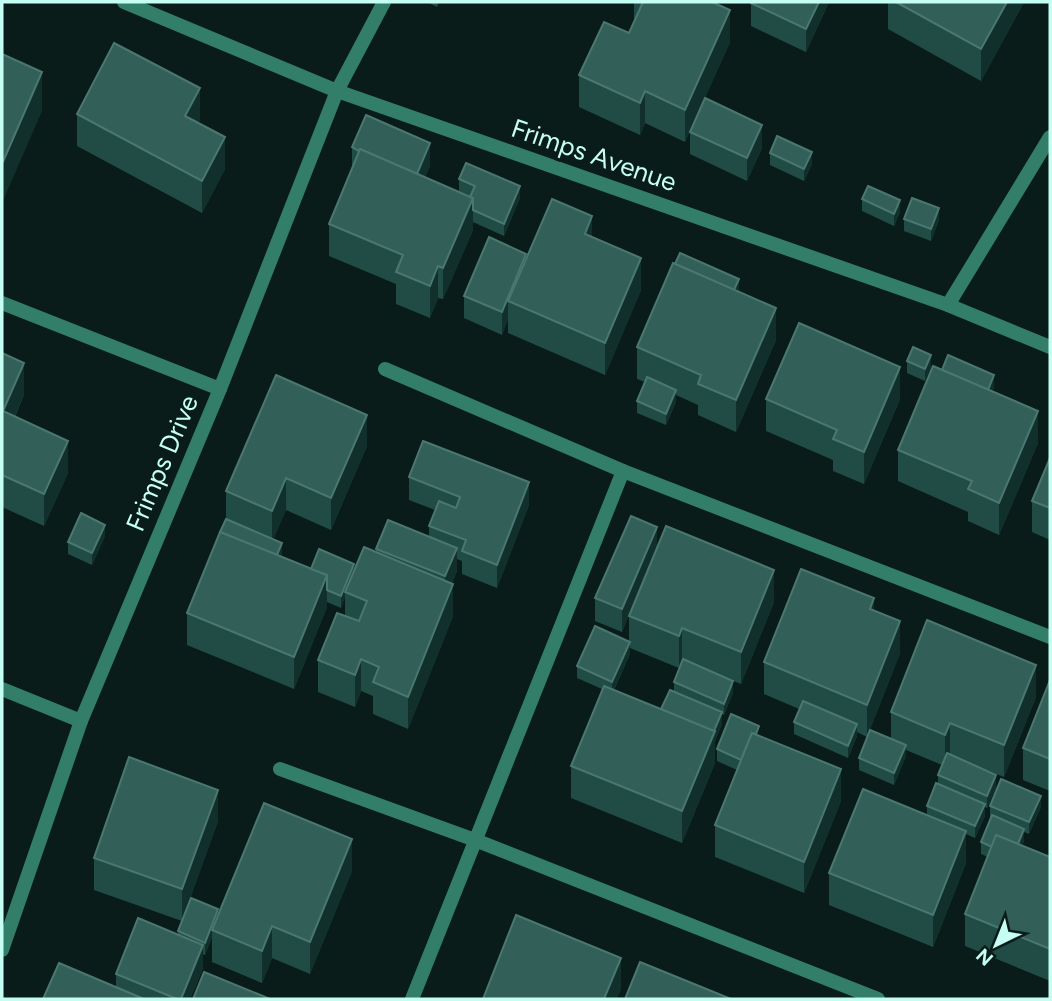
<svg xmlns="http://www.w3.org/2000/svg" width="1052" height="1001" font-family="Figtree,sans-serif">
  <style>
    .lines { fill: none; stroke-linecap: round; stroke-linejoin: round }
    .minor { stroke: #327e68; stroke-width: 14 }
    .wall { fill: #214c46; fill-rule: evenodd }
    .shaded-wall { fill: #11302c }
    .building { fill: #335f59; stroke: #4a7871; stroke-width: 2 }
    .labels { text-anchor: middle; stroke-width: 7; stroke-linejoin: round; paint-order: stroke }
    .street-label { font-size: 26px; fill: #c5fff3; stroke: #0a1c19 }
  </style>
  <rect width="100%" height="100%" fill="#0a1c19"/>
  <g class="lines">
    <g class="minor">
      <path d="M124,2L337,91L948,305L1050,347"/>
      <path d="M2,303L220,389"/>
      <path d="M948,305L1050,137"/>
      <path d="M385,369L623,471L1050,637"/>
      <path d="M2,689L81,721"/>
      <path d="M280,769L475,840L878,999"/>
      <path d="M2,950L81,721L220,389L337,91L384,2"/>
      <path d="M412,999L623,471"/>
    </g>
  </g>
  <g class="wall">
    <path d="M427,2H439L437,7Z"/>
    <path d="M634,2H714L730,42L685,142L645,123L640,135L579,107V75L629,33L634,22Z"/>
    <path d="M751,2H829L806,52L751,26Z"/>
    <path d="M888,2H1024L981,81L888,29Z"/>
    <path d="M77,114L200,120L198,123L225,169L202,213L77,146Z"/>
    <path d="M690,132L762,148L747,181L690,154Z"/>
    <path d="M352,147L430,166L425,177L470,197L471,196L459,191V179L520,198L504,236L473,222V230L443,299L438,298L430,318L396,304V284L329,256V224L352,168Z"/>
    <path d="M770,153L812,164L804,181L770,165Z"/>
    <path d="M862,199L900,212L894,226L862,211Z"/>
    <path d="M904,219L939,220L931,241L904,231Z"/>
    <path d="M592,237L641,290L605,375L508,333V319L502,335L464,318V296L526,260Z"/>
    <path d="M739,290V292L776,340L736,432L698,415V405L676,395V402L666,425L637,413V401L645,382L637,379V347Z"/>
    <path d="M2,353L24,395L15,417L68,473L44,526L2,507Z"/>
    <path d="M907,361L931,367L925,381L907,373Z"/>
    <path d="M942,370L994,387L992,392L1038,443L999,535L968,521V512L898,481V450Z"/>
    <path d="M766,399H900L864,484L833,471V460L766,431Z"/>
    <path d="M367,446L331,530L286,510L273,539L282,555L281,556L311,569L354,571L376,552V549L429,537V526L435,510L409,500V477L529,505L497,588L462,574V561L457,559V571L452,583L453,616L408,729L373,714V696L361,691L355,707L318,692V660L345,616V597L341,608L327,602V607L294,689L187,645V613L226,519V491Z"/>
    <path d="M1050,458V540L1032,532V501Z"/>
    <path d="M105,536L92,565L68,554V542Z"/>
    <path d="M657,547L774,602L741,684L702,668L733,693L724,715L722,714V724L715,741V763L682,843L571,798V766L602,689L577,678V666L629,642V616L637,596L622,632L595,621V598ZM630,648L679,668L674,682V692L661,709L614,690L630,654Z"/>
    <path d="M874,611L900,653L867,737L857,732V736L848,758L794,734V722L799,709L764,694V662Z"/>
    <path d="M1050,680V791L1023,780V748Z"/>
    <path d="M1036,697L1004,777L964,761L996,787L987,808L985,807V816L975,838L966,834V863L933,947L829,905V873L927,815V806L938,783V775L942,765L906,750V756L894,785L859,770V758L891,739V712Z"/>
    <path d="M759,736L841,801L804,893L715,857V825L737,770L717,761V749Z"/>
    <path d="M990,806L1041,807L1029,834L1024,832V841L1022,846L1050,857V981L965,946V914L988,857L981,854V842L991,819L990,818Z"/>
    <path d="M218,821L183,918L218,915L352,871L310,974L272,958L262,983L212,962V937L205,955L203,954V968L190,999H43L116,987V974L178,935V931L182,921L94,890V858Z"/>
  </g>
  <g class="shaded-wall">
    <path d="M819,2H829L806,52V29Z"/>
    <path d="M1007,2H1024L981,81V49Z"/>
    <path d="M730,10V42L685,142V110Z"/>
    <path d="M3,37V77L2,80V41Z"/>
    <path d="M42,72V111L2,203V164Z"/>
    <path d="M200,88V120L185,148V116Z"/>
    <path d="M645,91V123L640,135V103Z"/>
    <path d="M762,125V148L747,181V158Z"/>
    <path d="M225,137V169L202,213V181Z"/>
    <path d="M430,143V166L416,198V175Z"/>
    <path d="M812,152V164L804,181V169Z"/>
    <path d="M520,186V198L504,236V224Z"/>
    <path d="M473,198V230L443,299V268Z"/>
    <path d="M900,200V212L894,226V214Z"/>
    <path d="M939,208V220L931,241V229Z"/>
    <path d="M592,216V248L585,234Z"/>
    <path d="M526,254V276L508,301V319L502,335V312Z"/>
    <path d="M641,258V290L605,375V343Z"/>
    <path d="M438,266V298L430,318V286Z"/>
    <path d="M739,279V290L730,311V299Z"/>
    <path d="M776,308V340L736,432V400Z"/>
    <path d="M931,355V367L925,381V369Z"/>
    <path d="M24,363V395L3,443V411Z"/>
    <path d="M900,367V399L864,484V452Z"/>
    <path d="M994,375V387L983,413V401Z"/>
    <path d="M676,390V402L666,425V414Z"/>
    <path d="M1038,411V443L999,535V503Z"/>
    <path d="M367,415V446L331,530V498Z"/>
    <path d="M68,441V473L44,526V494Z"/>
    <path d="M286,478V510L272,543V511Z"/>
    <path d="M529,482V505L497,588V565Z"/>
    <path d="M105,525V536L92,565V553Z"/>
    <path d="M657,527V550L622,632V609Z"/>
    <path d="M282,543V555L272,578V566Z"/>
    <path d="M457,548V571L445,599V576Z"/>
    <path d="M354,564V576L345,592V597L341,608V596Z"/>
    <path d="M774,570V602L741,684V652Z"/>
    <path d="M327,575V607L294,689V657Z"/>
    <path d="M453,584V616L408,729V697Z"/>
    <path d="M874,598V630L870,609Z"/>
    <path d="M900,621V653L867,737V705Z"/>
    <path d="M682,628V660L679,668V636Z"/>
    <path d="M630,642V654L612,694V682Z"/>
    <path d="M361,659V691L355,707V675Z"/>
    <path d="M1036,665V697L1004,777V745Z"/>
    <path d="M733,681V693L724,715V704Z"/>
    <path d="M722,712V724L715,741V763L682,843V811Z"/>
    <path d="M950,723V755L945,767V735Z"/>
    <path d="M857,724V736L848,758V746Z"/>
    <path d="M906,745V756L894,785V773Z"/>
    <path d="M841,769V801L804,893V862Z"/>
    <path d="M996,775V787L987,808V796Z"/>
    <path d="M218,790V821L182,921V889Z"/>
    <path d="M1041,796V807L1029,834V822Z"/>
    <path d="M985,804V816L975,838V826Z"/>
    <path d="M1024,829V841L1013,867V855Z"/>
    <path d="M966,831V863L933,947V915Z"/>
    <path d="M352,839V871L310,974V942Z"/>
    <path d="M218,909V921L212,930V937L205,955V943Z"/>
    <path d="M272,926V958L262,983V951Z"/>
    <path d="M203,945V968L190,999H181Z"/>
    <path d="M621,958V990L617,999H604Z"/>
  </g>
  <g class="building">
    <path d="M643,2H712L730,10L685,110L645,91L640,103L579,75L604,22L629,33Z"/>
    <path d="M751,2H819L806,29L751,3Z"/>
    <path d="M896,2H1007L981,49Z"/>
    <path d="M114,43L200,88L185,116L225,137L202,181L77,114Z"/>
    <path d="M2,54L42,72L2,164Z"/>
    <path d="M705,98L762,125L747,158L690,132Z"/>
    <path d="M366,115L430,143L417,174L360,149L359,151L352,147Z"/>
    <path d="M777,136L812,152L804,169L770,153Z"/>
    <path d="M360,149L473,198L443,268L438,266L430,286L396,272L403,255L329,224Z"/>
    <path d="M466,163L520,186L504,224L473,210V198L470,197L475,186L459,179Z"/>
    <path d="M868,186L900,200L894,214L862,199Z"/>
    <path d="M912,198L939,208L931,229L904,219Z"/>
    <path d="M552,199L592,216L585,234L641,258L605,343L508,301Z"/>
    <path d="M489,237L526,254L502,312L464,296Z"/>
    <path d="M680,253L739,279L734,290L675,264Z"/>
    <path d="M673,263L776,308L736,400L698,384L701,375L637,347Z"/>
    <path d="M799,323L900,367L864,452L833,439L837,430L766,399Z"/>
    <path d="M913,347L931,355L925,369L907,361Z"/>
    <path d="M2,353L24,363L3,411L68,441L44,494L2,475Z"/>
    <path d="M948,355L994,375L988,390L942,370Z"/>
    <path d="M933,366L1038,411L999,503L968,489L972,481L898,450Z"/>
    <path d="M276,375L367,415L331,498L286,478L272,511L226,491Z"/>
    <path d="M647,377L676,390L666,414L637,401Z"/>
    <path d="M423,441L529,482L497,565L462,551L466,540L429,526L439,501L456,508L460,497L409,477Z"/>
    <path d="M1050,458V508L1032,501Z"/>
    <path d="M81,513L105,525L92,553L68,542Z"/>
    <path d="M631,516L657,527L622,609L595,598Z"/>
    <path d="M226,519L282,543L277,555L220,532Z"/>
    <path d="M388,520L457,548L445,576L376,549Z"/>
    <path d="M666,526L774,570L741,652L682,628L679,636L629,616Z"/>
    <path d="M220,532L327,575L294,657L187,613Z"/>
    <path d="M364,547L453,584L408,697L373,682L379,667L361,659L355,675L318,660L337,613L359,621L367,601L345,592Z"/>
    <path d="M319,549L354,564L341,596L327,590V575L311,569Z"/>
    <path d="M801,569L874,598L870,609L900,621L867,705L764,662Z"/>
    <path d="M927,620L1036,665L1004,745L950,723L945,735L891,712Z"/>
    <path d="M595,626L630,642L612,682L577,666Z"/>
    <path d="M683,659L733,681L724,704L674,682Z"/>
    <path d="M1050,680V759L1023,748Z"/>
    <path d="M604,686L715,731L682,811L571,766Z"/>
    <path d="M670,690L722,712L714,731L661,709Z"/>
    <path d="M803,701L857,724L848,746L794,722Z"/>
    <path d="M731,714L759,726L756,734L752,733L741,760L717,749Z"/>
    <path d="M870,730L906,745L894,773L859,758Z"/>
    <path d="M752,733L841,769L804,862L715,825Z"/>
    <path d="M947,753L996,775L987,796L938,775Z"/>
    <path d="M129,757L218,790L182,889L94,858Z"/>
    <path d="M1001,779L1041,796L1029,822L990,806Z"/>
    <path d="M936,783L985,804L975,826L927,806Z"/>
    <path d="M863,789L966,831L933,915L829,873Z"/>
    <path d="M264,803L352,839L310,942L272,926L262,951L212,930Z"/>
    <path d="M992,815L1024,829L1018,844L996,835L992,847L981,842Z"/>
    <path d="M996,835L1050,857V949L965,914Z"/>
    <path d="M191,898L218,909L205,943L178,931Z"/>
    <path d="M516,915L621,958L604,999H483Z"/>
    <path d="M138,918L203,945L181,999H177L116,974Z"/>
    <path d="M640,962L731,999H625Z"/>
    <path d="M59,963L144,999H43Z"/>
    <path d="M204,972L270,999H193Z"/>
  </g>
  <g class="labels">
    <g class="street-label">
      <text transform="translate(594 155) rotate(19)" y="9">Frimps Avenue</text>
      <text transform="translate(162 463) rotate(-67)" y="9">Frimps Drive</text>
    </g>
  </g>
  <rect width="1052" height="1001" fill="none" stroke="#c5fff3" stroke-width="7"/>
  <g transform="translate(996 945) rotate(223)" stroke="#0a1c19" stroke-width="5" paint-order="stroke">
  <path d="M0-5L12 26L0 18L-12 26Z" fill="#c5fff3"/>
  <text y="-10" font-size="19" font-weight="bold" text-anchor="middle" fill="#c5fff3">N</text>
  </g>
</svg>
